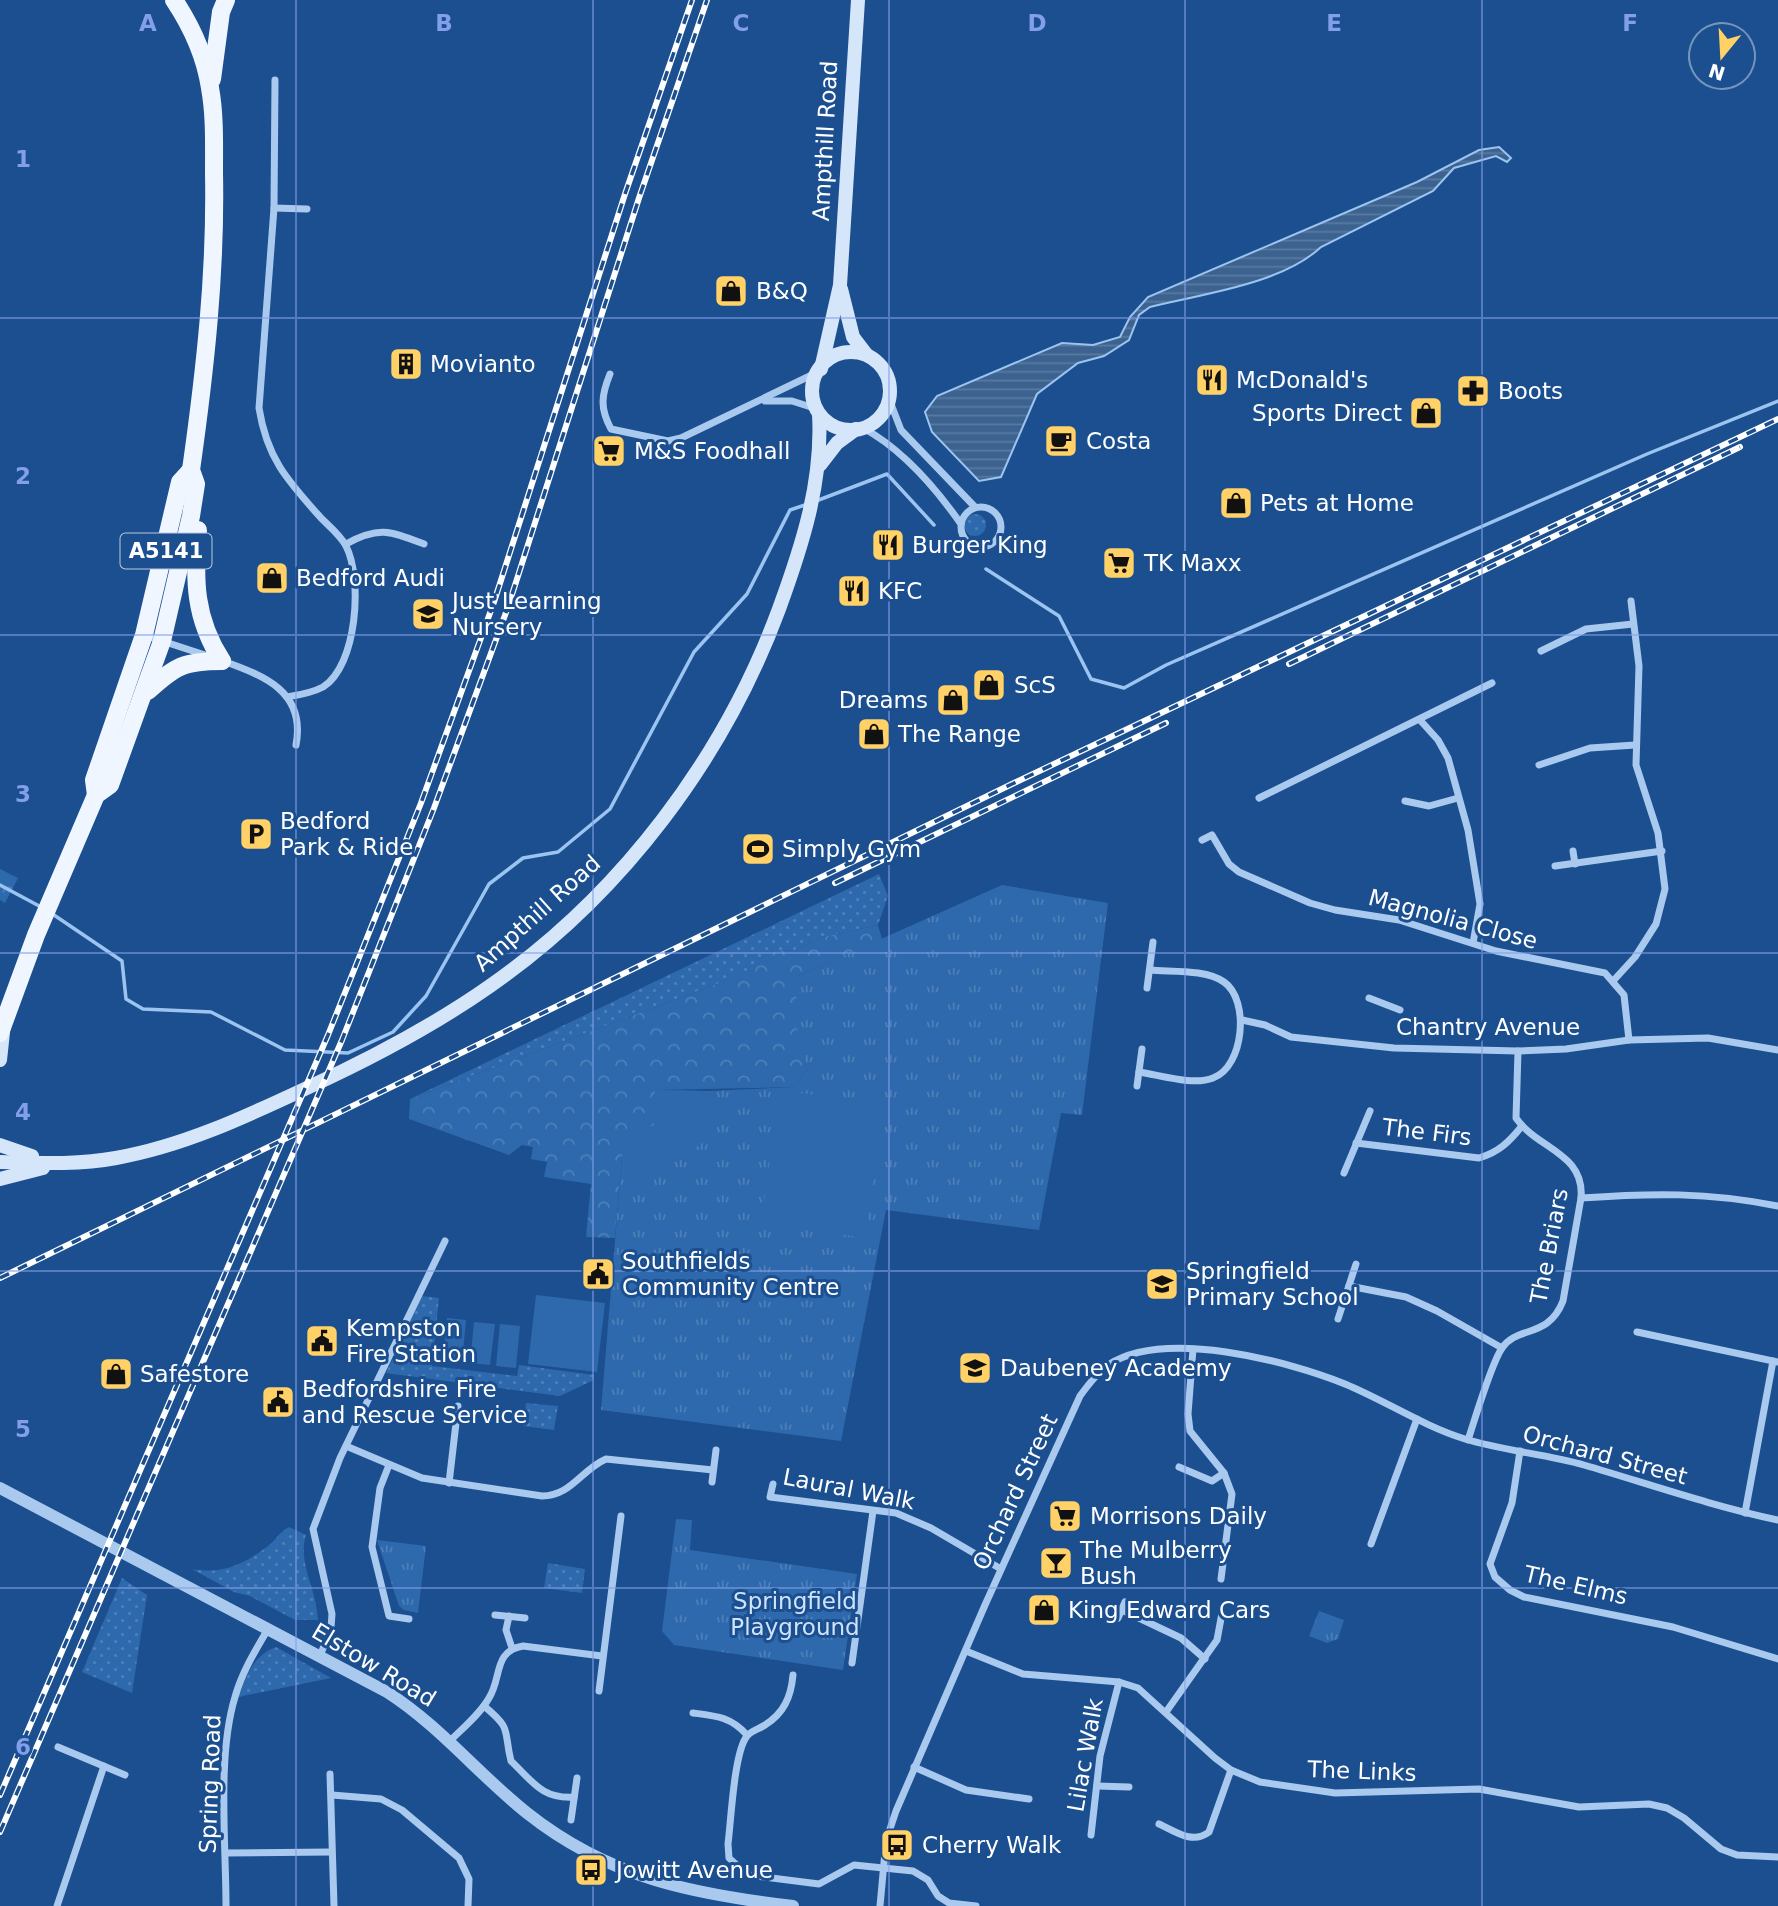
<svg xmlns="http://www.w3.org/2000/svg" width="1778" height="1906" font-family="'DejaVu Sans',sans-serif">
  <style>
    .grass { fill: url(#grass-dots) }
    .forest { fill: url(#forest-crowns) }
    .park { fill: url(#park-tufts) }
    .pitch { fill: #2e69ad }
    .water { fill: url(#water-rules); stroke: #9cc4f0; stroke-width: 2 }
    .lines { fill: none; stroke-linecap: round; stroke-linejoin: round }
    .stream { stroke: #9cc4f0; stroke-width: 3.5 }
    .minor { stroke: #a9c9ee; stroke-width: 7 }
    .tertiary { stroke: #a9c9ee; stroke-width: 12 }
    .secondary { stroke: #d6e6fa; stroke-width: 14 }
    .primary { stroke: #f0f6ff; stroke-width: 18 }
    .rail-casing { stroke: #fff; stroke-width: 6 }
    .rail { stroke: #1b4f8f; stroke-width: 3.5; stroke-dasharray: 10; stroke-linecap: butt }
    .grid { fill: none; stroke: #839eea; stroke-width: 2; stroke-opacity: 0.55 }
    .labels { text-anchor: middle; stroke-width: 6; stroke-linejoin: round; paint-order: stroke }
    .shield { fill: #1b4f8f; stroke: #bbcadd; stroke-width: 2 }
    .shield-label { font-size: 21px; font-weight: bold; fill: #fff }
    .street-label { font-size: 23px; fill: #fff; stroke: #1b4f8f }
    .poi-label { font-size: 23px; fill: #fff; stroke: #1b4f8f; text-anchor: start }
    .park-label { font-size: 23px; fill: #cfe3fa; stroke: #1b4f8f }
    .grid-label { font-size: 23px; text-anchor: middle; font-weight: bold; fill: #839eea; stroke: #1b4f8f; stroke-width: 6; stroke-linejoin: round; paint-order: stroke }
  </style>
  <defs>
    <pattern id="grass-dots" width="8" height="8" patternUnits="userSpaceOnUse" patternTransform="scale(1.75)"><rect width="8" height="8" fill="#2e69ad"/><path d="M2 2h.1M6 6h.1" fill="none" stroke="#4d80b9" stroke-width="1.8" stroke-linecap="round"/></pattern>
    <pattern id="forest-crowns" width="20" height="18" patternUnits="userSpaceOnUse" patternTransform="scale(1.75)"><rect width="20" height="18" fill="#2e69ad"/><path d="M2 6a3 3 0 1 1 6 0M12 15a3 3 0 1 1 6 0" fill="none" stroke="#4d80b9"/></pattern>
    <pattern id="park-tufts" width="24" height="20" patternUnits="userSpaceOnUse" patternTransform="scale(1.75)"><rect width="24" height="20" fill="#2e69ad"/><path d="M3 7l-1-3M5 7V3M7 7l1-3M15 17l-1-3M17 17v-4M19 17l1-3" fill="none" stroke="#4d80b9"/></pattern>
    <pattern id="water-rules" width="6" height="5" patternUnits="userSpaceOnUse" patternTransform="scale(1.75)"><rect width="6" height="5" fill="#3c6290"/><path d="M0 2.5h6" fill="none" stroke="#597aa1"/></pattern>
  </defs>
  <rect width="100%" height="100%" fill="#1b4f8f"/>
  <g class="grass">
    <circle cx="975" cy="525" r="11"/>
    <path d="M879,874L888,896L878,925L823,937L795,950L770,952L751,969L717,984L410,1099Z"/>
    <path d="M422,1296L439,1298L432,1366L517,1376L519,1365L594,1375V1380L560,1396L386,1373Z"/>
    <path d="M526,1403L558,1406L554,1430L523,1426Z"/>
    <path d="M289,1527L306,1535C297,1562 317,1590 318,1620H295L250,1596L234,1592L192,1569C221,1574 240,1566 264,1549C274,1543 279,1532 289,1527Z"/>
    <path d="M548,1563L585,1569L582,1593L544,1588Z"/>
    <path d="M122,1578L147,1595L132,1693L82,1672Z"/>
    <path d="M276,1647L331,1678L238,1697C247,1676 253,1655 276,1647Z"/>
  </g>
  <g class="forest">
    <path d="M0,869L18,878L5,903L0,900Z"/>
    <path d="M878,925L882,939L796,977L809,1067L794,1087L655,1090V1125L623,1144L615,1238L586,1237L591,1184L544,1177L547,1162L531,1159L533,1147L522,1145L509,1155L409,1119L410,1099L717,984L750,969L770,952L795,950L823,937Z"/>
  </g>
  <g class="park">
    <path d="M1002,885L1108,903L1082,1115L1061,1113L1039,1230L886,1210L841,1441L601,1410L623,1144L654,1125L655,1090L708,1091L794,1087L809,1067L798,1050L796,977Z"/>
    <path d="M676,1519L692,1520L690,1550L857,1574L843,1670L674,1645L662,1631Z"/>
    <path d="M377,1540L426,1546L418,1613L404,1610L399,1606Z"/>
    <path d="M1319,1611L1344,1620L1338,1639L1327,1643L1309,1636Z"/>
  </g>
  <g class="pitch">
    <path d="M655,1090L708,1091C707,1105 711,1129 705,1141C701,1146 658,1166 647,1173L634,1171L622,1159L623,1144L654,1125Z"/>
    <path d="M780,1090L885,1105L865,1238L761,1222Z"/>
    <path d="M536,1295L605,1303L597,1372L528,1364Z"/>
    <path d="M447,1318L466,1320L462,1362L443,1360Z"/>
    <path d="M474,1322L495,1324L490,1365L470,1363Z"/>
    <path d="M500,1324L520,1326L516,1368L496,1366Z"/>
  </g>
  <path class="water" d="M1499,147L1511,158L1507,162L1496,156L1454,168L1433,191L1321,247C1282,284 1202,294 1150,307L1139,315L1129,340L1104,356L1078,363L1037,394L1001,477L979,481L932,432L925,412L937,396L1062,343L1093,345L1120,337L1130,317L1148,297L1417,182L1479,150Z"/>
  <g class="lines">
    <g class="stream">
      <path d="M816,501L887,474L934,525"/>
      <path d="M986,569L1059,616L1091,679L1124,688L1166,665L1647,454L1778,401"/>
      <path d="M0,885L41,907"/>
      <path d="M51,913L122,961L126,999L143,1009L211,1012L285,1050L348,1053L393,1032L426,996L489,884L523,858L558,852L610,809L694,652L747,594L790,510L805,505"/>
    </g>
    <g class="minor">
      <path d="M275,80L274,208L259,408C267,459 288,481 321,518C329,526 341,536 346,546C363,579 357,666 323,687C312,693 299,695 287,697"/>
      <path d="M274,208L307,209"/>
      <path d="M610,374C601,396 600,408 611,429L668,441L681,438L818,372"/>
      <path d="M889,399L901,430L975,507"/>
      <path d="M765,401H792L814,408"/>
      <path d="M863,428C902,449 935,487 961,524"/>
      <circle cx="981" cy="527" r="20"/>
      <path d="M346,544C379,526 390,531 424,544"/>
      <path d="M144,635L208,656"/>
      <path d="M1541,651L1586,629L1633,624"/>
      <path d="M223,661C265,676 306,692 296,745"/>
      <path d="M1420,720L1438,740L1448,758L1468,830L1480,904L1473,943"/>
      <path d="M1539,765L1590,748L1635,745"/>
      <path d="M1259,798L1492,683"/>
      <path d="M1405,801L1429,806L1458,798"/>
      <path d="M1202,840L1212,835L1229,864L1239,872L1310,903L1335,910L1399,920L1496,951L1605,973L1624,995L1629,1040"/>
      <path d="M1573,851L1575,864"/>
      <path d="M1555,866L1662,851"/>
      <path d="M1614,980L1635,957L1656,924L1665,889L1658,833L1636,765L1639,666L1631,601"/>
      <path d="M1147,988L1153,942"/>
      <path d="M1369,998L1400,1010"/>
      <path d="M1242,1020L1265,1025L1291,1037L1394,1048L1518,1051L1566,1049L1629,1040L1708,1038L1778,1050"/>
      <path d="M1139,1072C1160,1075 1193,1086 1213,1078C1244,1067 1250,1000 1224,982C1206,969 1171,972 1150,970"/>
      <path d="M1137,1086L1142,1049"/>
      <path d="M1356,1143L1479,1158C1499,1152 1509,1142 1522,1126"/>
      <path d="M1344,1173L1370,1111"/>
      <path d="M1581,1198C1652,1193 1707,1192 1778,1206"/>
      <path d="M1349,1286L1406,1297L1437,1311L1502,1348"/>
      <path d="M1338,1319L1356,1264"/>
      <path d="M1637,1332L1778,1362"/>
      <path d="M1193,1349L1188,1414L1190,1431L1224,1473L1232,1494L1221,1579"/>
      <path d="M1468,1440C1475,1419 1491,1364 1502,1348C1518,1325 1548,1339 1563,1301L1581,1198C1585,1153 1537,1149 1516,1118L1518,1051"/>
      <path d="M346,1446L422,1478L542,1496C571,1496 581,1470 606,1459L713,1470"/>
      <path d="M1520,1451L1512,1503L1490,1564L1495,1577L1510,1590L1524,1597L1673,1627L1778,1659"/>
      <path d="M389,1465L380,1488L372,1547L389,1616L409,1619"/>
      <path d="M1179,1467L1212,1481L1224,1473"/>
      <path d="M712,1482L716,1450"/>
      <path d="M449,1483L458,1406"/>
      <path d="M773,1484L770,1497L896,1513L931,1528L1001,1569"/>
      <path d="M1745,1513L1773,1361"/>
      <path d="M1371,1544L1417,1419"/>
      <path d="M1122,1610L1181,1638L1205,1659"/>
      <path d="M495,1615L525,1618"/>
      <path d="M509,1616L506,1630L512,1648"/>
      <path d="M1118,1618L1125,1602"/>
      <path d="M966,1651L1023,1674L1119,1682L1138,1688L1215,1758L1231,1770L1260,1782L1335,1793L1479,1789L1579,1807L1649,1804L1667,1808L1684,1818L1721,1849L1737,1855L1778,1857"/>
      <path d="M320,1656L331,1628L332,1614L313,1529L340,1458L445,1241"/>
      <path d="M852,1663L873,1511"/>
      <path d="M793,1675C791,1697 784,1713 765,1725C759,1729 751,1731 747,1736C734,1752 731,1821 728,1844L729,1858L748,1875L819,1884L854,1865L913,1871L928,1880L938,1896L949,1903L976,1906"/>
      <path d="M599,1691L621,1516"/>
      <path d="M484,1706C513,1730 503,1729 511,1761C533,1782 542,1799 574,1797"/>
      <path d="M1166,1712L1217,1640L1222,1613"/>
      <path d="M693,1713C717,1716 731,1717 747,1735"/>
      <path d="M451,1740C464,1727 480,1714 489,1698C502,1678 493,1651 523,1646L602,1656"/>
      <path d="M58,1747L125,1775"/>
      <path d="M914,1767L966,1790L1029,1799"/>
      <path d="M330,1774L334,1906"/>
      <path d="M1097,1786L1129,1787"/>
      <path d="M332,1795L381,1799L402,1810L459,1858L469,1879L468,1906"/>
      <path d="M571,1820L577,1778"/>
      <path d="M1159,1824C1175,1831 1192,1845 1209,1832L1231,1770"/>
      <path d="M1091,1835L1100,1756L1119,1682"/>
      <path d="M226,1853L331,1852"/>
      <path d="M57,1906L104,1766"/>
      <path d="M226,1906C226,1843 217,1756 235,1697C242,1672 255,1651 268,1629"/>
      <path d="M880,1906L886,1841L896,1811L985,1605L1080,1396C1088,1385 1097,1373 1108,1365C1164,1328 1288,1361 1345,1384C1386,1401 1423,1426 1465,1439C1504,1451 1546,1454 1584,1465C1649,1484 1712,1506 1778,1520"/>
    </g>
    <path class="tertiary" d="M0,1488L387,1692C440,1726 478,1774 527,1813C609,1878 692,1894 793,1906"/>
    <g class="secondary">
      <path d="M841,289L853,337L866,354"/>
      <circle cx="851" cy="391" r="39"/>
      <path d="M821,369L840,285L858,0"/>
      <path d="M820,465L837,443L856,429"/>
      <path d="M0,1060L4,1023"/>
      <path d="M0,1145L32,1156"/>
      <path d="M0,1162C38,1163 78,1165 116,1158C184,1146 247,1116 309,1087C372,1058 433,1026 490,986C621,895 724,758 779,609C802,546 823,482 819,414"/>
      <path d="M0,1179L43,1168"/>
    </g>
    <g class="primary">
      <path d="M212,79L221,12L226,0"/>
      <path d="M198,530C194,579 194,618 222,661"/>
      <path d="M148,691C175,666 184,661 222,661"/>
      <path d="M96,795L94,780L144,635L180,482L191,470"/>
      <path d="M0,1033L36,935L96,795L110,785L162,641L191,516L196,484L191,470C205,371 216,273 214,173C214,145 215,115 210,88C205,55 192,27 174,0"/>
    </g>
    <defs>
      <g id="rail">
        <path d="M1289,664L1740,447"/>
        <path d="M835,883L1166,723"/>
        <path d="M0,1278L1012,784L1778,419"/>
        <path d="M0,1795L328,1035L421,803L494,602L625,194L692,0"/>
        <path d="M0,1832L342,1040L434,808L508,607L639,198L707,0"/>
      </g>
    </defs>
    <use href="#rail" class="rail-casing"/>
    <use href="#rail" class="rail"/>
  </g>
  <path class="grid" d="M296,0V1906M593,0V1906M889,0V1906M1185,0V1906M1482,0V1906M0,318H1778M0,635H1778M0,953H1778M0,1271H1778M0,1588H1778"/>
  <defs>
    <symbol id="shop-square" viewBox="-11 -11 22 22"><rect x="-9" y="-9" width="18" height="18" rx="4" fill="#ffd166" stroke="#1b4f8f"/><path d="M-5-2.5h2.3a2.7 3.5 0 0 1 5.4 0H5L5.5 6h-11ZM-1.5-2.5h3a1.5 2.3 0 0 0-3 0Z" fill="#111"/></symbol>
    <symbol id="building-square" viewBox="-11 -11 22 22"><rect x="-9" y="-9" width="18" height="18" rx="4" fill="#ffd166" stroke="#1b4f8f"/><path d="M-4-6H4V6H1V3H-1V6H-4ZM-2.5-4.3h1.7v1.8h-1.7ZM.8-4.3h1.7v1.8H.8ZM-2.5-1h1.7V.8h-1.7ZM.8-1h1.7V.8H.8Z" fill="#111"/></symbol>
    <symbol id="restaurant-square" viewBox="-11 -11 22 22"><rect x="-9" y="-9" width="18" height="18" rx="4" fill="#ffd166" stroke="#1b4f8f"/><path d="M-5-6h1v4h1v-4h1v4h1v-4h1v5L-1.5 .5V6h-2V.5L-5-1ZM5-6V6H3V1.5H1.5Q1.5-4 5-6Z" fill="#111"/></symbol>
    <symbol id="pharmacy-square" viewBox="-11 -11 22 22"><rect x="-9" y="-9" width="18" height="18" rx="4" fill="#ffd166" stroke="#1b4f8f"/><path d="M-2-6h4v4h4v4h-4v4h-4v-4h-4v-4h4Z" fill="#111"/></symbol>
    <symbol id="cafe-square" viewBox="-11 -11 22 22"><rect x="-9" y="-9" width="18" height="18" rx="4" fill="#ffd166" stroke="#1b4f8f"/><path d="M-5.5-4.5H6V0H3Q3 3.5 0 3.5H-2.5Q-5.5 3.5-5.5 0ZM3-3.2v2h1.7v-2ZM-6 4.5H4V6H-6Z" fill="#111"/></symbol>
    <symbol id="supermarket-square" viewBox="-11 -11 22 22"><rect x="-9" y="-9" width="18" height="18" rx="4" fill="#ffd166" stroke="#1b4f8f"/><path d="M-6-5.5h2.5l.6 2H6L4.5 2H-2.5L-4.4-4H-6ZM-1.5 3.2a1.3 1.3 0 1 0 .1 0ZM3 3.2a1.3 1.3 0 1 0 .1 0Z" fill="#111"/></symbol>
    <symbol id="school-square" viewBox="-11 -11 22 22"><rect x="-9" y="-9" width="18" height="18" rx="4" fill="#ffd166" stroke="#1b4f8f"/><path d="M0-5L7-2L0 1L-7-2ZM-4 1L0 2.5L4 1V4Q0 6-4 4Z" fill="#111"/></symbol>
    <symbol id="parking-square" viewBox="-11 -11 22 22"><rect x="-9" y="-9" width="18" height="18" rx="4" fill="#ffd166" stroke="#1b4f8f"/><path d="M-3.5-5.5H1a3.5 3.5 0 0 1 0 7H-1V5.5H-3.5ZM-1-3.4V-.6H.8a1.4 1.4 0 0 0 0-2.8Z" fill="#111"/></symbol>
    <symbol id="stadium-square" viewBox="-11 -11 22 22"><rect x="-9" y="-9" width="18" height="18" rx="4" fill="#ffd166" stroke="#1b4f8f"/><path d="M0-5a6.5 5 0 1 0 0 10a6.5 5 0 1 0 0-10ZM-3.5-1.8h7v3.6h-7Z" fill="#111"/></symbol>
    <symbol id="civic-square" viewBox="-11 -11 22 22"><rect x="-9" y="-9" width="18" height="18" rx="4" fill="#ffd166" stroke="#1b4f8f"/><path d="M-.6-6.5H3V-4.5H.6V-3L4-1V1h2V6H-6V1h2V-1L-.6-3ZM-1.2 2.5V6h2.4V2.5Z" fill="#111"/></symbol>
    <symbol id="bar-square" viewBox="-11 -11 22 22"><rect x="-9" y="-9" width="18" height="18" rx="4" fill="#ffd166" stroke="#1b4f8f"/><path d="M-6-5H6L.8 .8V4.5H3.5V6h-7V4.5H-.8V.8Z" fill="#111"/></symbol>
    <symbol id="bus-square" viewBox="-11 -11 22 22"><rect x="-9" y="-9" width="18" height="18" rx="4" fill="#ffd166" stroke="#1b4f8f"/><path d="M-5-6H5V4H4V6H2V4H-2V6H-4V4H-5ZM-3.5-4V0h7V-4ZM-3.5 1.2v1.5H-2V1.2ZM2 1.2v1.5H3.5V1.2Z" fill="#111"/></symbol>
  </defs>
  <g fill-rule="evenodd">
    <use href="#shop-square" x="712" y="272" width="38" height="38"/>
    <use href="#building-square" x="387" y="345" width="38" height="38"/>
    <use href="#restaurant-square" x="1193" y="361" width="38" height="38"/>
    <use href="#pharmacy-square" x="1454" y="372" width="38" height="38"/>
    <use href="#shop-square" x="1407" y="394" width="38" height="38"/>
    <use href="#cafe-square" x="1042" y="422" width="38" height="38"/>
    <use href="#supermarket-square" x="590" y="432" width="38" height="38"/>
    <use href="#shop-square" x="1217" y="484" width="38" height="38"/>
    <use href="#restaurant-square" x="869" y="526" width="38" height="38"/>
    <use href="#supermarket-square" x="1100" y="544" width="38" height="38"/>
    <use href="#shop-square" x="253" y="559" width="38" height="38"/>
    <use href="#restaurant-square" x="835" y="572" width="38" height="38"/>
    <use href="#school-square" x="409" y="595" width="38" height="38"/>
    <use href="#shop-square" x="970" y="666" width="38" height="38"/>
    <use href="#shop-square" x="934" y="681" width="38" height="38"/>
    <use href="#shop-square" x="855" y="715" width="38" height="38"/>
    <use href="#parking-square" x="237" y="815" width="38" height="38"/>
    <use href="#stadium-square" x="739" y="830" width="38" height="38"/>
    <use href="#civic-square" x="579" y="1255" width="38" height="38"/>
    <use href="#school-square" x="1143" y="1265" width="38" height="38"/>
    <use href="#civic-square" x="303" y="1322" width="38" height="38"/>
    <use href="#school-square" x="956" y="1349" width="38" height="38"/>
    <use href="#shop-square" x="97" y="1355" width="38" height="38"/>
    <use href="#civic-square" x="259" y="1383" width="38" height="38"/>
    <use href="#supermarket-square" x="1046" y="1497" width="38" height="38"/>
    <use href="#bar-square" x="1037" y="1544" width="38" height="38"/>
    <use href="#shop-square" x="1025" y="1591" width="38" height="38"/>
    <use href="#bus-square" x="878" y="1826" width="38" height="38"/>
    <use href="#bus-square" x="572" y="1851" width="38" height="38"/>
  </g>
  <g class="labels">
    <rect class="shield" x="120.5" y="533.5" width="91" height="35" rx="5"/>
    <g class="shield-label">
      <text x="166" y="558">A5141</text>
    </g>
    <g class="street-label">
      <text transform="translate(825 141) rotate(-87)" y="8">Ampthill Road</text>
      <text transform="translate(537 913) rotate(-42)" y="8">Ampthill Road</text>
      <text transform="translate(1453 919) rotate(15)" y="8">Magnolia Close</text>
      <text x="1488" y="1035">Chantry Avenue</text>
      <text transform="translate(1427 1132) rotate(7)" y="8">The Firs</text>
      <text transform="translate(1549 1246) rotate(-79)" y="8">The Briars</text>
      <text transform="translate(1605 1455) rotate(15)" y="8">Orchard Street</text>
      <text transform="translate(849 1489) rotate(11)" y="8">Laural Walk</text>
      <text transform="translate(1015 1492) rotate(-65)" y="8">Orchard Street</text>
      <text transform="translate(1576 1585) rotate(13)" y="8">The Elms</text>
      <text transform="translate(374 1665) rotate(31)" y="8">Elstow Road</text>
      <text transform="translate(1085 1755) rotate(-80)" y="8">Lilac Walk</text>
      <text transform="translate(1362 1771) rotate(2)" y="8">The Links</text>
      <text transform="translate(210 1784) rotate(-88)" y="8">Spring Road</text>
    </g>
    <g class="poi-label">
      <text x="756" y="299">B&amp;Q</text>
      <text x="430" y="372">Movianto</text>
      <text x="1236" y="388">McDonald's</text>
      <text x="1498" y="399">Boots</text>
      <text x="1402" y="421" text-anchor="end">Sports Direct</text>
      <text x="1086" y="449">Costa</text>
      <text x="634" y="459">M&amp;S Foodhall</text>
      <text x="1260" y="511">Pets at Home</text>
      <text x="912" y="553">Burger King</text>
      <text x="1144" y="571">TK Maxx</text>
      <text x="296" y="586">Bedford Audi</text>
      <text x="878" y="599">KFC</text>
      <text x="452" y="609">Just Learning<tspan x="452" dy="26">Nursery</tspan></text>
      <text x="1014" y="693">ScS</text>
      <text x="928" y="708" text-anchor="end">Dreams</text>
      <text x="898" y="742">The Range</text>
      <text x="280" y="829">Bedford<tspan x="280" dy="26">Park &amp; Ride</tspan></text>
      <text x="782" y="857">Simply Gym</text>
      <text x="622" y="1269">Southfields<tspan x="622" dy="26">Community Centre</tspan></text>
      <text x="1186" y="1279">Springfield<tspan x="1186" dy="26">Primary School</tspan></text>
      <text x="346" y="1336">Kempston<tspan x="346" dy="26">Fire Station</tspan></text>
      <text x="1000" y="1376">Daubeney Academy</text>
      <text x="140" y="1382">Safestore</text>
      <text x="302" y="1397">Bedfordshire Fire<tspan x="302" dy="26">and Rescue Service</tspan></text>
      <text x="1090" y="1524">Morrisons Daily</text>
      <text x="1080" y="1558">The Mulberry<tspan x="1080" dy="26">Bush</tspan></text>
      <text x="1068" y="1618">King Edward Cars</text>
      <text x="922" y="1853">Cherry Walk</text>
      <text x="616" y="1878">Jowitt Avenue</text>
    </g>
    <g class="park-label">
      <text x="795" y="1609">Springfield<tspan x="795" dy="26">Playground</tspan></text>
    </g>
  </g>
  <g class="grid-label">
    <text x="148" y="31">A</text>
    <text x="444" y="31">B</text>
    <text x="741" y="31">C</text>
    <text x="1037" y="31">D</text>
    <text x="1334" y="31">E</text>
    <text x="1630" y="31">F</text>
    <text x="23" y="167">1</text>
    <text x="23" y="484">2</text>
    <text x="23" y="802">3</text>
    <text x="23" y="1120">4</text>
    <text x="23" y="1437">5</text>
    <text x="23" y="1755">6</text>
  </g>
  <g transform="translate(1722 56) rotate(198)"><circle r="33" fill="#1b4f8f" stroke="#7695bc" stroke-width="2"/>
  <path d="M0-5L12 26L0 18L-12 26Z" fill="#ffd166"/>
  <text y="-10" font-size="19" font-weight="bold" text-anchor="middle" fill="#ffffff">N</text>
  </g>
</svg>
